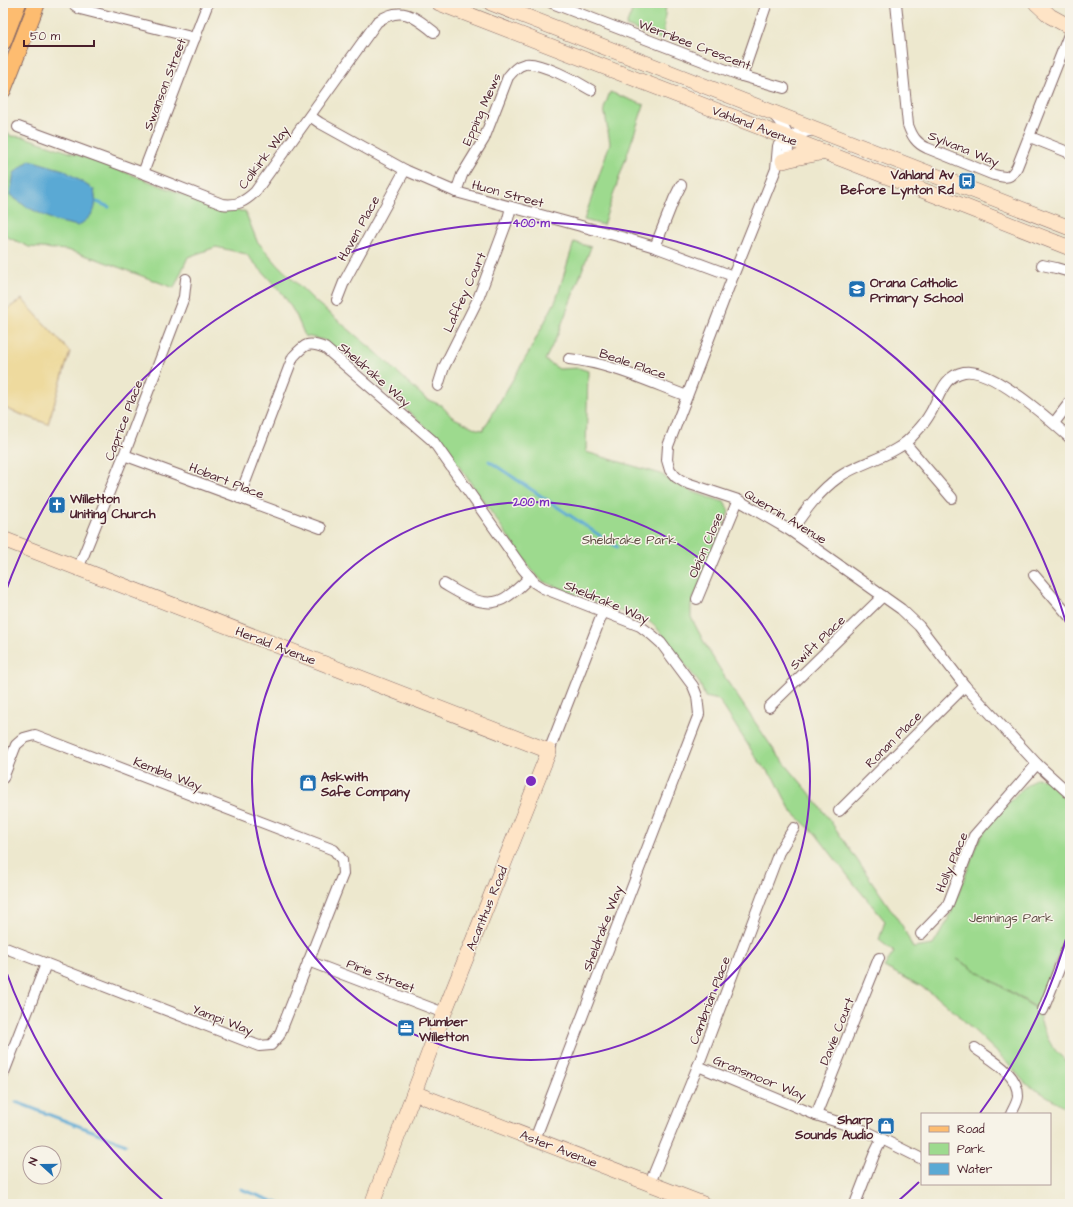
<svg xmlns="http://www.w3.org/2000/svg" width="1073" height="1207" font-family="'Architects Daughter',sans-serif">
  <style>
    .green { fill: #9dda8e; stroke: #747c5c }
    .sand { fill: #eeda9e; stroke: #9c7c64 }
    .water { fill: #5aa9d4; stroke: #526480 }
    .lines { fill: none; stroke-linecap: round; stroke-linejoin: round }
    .stream { stroke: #5aa9d4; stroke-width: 3 }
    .street-casing { stroke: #836564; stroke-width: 12 }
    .secondary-casing { stroke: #836564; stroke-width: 16 }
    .primary-casing { stroke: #836564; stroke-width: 18 }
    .street { stroke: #fff; stroke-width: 10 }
    .secondary { stroke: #fee4c6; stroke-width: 15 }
    .primary { stroke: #fdbc70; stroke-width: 16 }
    .ring { fill: none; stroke: #7b2cbf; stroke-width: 2 }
    .labels { text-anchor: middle; stroke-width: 3; stroke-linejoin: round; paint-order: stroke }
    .street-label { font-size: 13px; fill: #4a1f2b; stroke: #f7f3e8 }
    .poi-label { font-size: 13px; font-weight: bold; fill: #4a1f2b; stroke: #f7f3e8; text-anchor: start }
    .park-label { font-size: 13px; fill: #5f4e44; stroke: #f7f3e8 }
    .centre { fill: #7b2cbf; stroke: #f7f3e8; stroke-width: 2 }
    .ring-label { font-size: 12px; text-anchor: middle; font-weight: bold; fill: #7b2cbf; stroke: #f7f3e8; stroke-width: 3; stroke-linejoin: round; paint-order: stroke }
  </style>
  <rect width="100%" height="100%" fill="#f7f3e8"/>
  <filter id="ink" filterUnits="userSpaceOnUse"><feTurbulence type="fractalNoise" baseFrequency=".025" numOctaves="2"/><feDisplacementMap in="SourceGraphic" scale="8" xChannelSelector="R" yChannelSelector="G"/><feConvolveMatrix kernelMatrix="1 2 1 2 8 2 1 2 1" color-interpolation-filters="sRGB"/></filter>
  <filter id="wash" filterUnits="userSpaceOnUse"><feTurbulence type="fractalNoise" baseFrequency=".012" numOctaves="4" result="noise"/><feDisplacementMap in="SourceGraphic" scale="16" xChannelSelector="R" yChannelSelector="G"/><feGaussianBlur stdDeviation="0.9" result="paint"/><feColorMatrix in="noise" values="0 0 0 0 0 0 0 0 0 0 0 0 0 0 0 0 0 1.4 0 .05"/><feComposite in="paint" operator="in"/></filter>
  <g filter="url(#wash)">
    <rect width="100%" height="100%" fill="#ede8ce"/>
    <g class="green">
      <path d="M635,3H666L663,40L626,26Z"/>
      <path d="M610,92L644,105L603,225L584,220L610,143L604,108Z"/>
      <path d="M3,130L11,136L24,137L99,162L218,208L231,211H245L257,241L278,265L316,302L378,354L426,399L441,405L452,417L477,429L483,430L529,352L556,300L574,242L591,247L558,334L545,360L559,369L579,368L588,371L586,452L661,474L671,482L696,493L724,502L729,511L691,605V617L706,646L729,684L776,753L808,791L829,819L903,927L913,948L933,945L948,920L980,838L993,819L1021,790L1036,778L1045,779L1070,803V927L1037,1008L957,959L1037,1009C1043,1030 1050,1051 1070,1063V1110L1025,1083L1008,1063L957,1014L936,996L919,985L884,967L894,952L879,940L885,921L855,885L815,833L807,826L791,811L776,781L757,759L719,700L705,697L700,684L657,628L645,618L612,609L542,581L531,569L449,452L429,430L369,376L324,340L305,336L296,315L283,294L246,254L216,247L188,257L174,288L94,258L67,250L29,247L3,235Z"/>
    </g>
    <path class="sand" d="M22,299L70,352L48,424L9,410L3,406V312Z"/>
    <path class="water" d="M30,160L64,170L94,190C98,210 94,215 78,226L55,221L25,206L10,195L14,173Z"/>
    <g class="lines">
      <g class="stream">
        <path d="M97,202L109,207"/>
        <path d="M489,461L617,547"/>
        <path d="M16,1102L126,1144"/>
        <path d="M241,1189L280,1204"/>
      </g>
    </g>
  </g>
  <g filter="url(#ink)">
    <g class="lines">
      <defs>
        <g id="street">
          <path d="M72,3L80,9L195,38"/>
          <path d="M552,3L742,76L784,88"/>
          <path d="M896,3L908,125C912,136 916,143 927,148L994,175C1007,178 1010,179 1017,167L1070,32"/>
          <path d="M742,76L767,3"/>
          <path d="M773,114C787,129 796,144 781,163"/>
          <path d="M310,116L320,123L405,170L456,192L625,238L655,247L733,276"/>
          <path d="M18,127L143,173L222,204C237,206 244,202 255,192L377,22C401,5 414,16 434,32"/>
          <path d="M814,130L796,134L778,146L776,169L733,276L668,446L667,460L670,470L676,477L684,482L738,500L791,531L901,609L919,626L965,686L1037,764L1070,794"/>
          <path d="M1030,137L1070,153"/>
          <path d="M143,173L208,3"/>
          <path d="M456,192L462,175L484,139L508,77C513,71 517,66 525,64C539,61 578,82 591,90"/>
          <path d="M655,247L674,199L681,185"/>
          <path d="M1042,265L1056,268L1070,272"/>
          <path d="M337,300L344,282L405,170"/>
          <path d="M569,359C610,363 649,382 687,396"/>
          <path d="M438,386L444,367L478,299L508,219L511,207"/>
          <path d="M1054,423L1070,402"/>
          <path d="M905,443L952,498"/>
          <path d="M124,455L321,528"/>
          <path d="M239,498L293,357C305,344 308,341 325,348L433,441L523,569L535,583L543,588L640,626L652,635L661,643L693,686L697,696L699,714L535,1139"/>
          <path d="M791,531C805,511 819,491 839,477C856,465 878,460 896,449C904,445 911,438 917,431C922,426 927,419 931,412C940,396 943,376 964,372C991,367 1050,420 1070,438"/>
          <path d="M78,569L124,455L184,297L186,279"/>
          <path d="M1034,575L1070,617"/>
          <path d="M444,584C458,592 477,605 494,602C506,601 522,585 530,577"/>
          <path d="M697,599L738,500"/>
          <path d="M769,707L883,596"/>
          <path d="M549,751L603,612"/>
          <path d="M3,778L16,745L24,738L35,735L334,850L342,860L343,874L279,1036L271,1045L259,1046L3,947"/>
          <path d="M839,811L965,686"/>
          <path d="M921,934L947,907L974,836L1037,764"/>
          <path d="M308,961L444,1013"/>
          <path d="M1043,1010L1070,941"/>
          <path d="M975,1048C991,1060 1018,1073 1018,1096C1018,1102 1013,1109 1011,1114"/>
          <path d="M698,1066L816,1115L866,1131L922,1159"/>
          <path d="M3,1075L46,964"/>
          <path d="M816,1115L879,958"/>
          <path d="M650,1183L698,1066L779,852L794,828"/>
          <path d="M855,1204L874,1155L882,1139"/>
        </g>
        <g id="secondary">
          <path d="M439,3L953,202L1070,248"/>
          <path d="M491,3L1070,228"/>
          <path d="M1036,3L1050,16L1070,27"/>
          <path d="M783,161C796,157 810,155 825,152"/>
          <path d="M3,539L549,751L444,1013L372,1204"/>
          <path d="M414,1093L703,1204"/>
        </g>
        <g id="primary">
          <path d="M3,42L18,3"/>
          <path d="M3,90L37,3"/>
        </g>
      </defs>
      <use href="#street" class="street-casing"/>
      <use href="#secondary" class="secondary-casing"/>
      <use href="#primary" class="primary-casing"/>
      <use href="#street" class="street"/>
      <use href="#secondary" class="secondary"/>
      <use href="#primary" class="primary"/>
    </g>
  </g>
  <g class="ring">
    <circle cx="531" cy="781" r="279"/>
    <path d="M1070 925A558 558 0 0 1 980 1113M919 1182A558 558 0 0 1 897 1202M165 1202A558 558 0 0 1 3 963M3 599A558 558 0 0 1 1070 637"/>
  </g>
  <defs>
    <symbol id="bus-square" viewBox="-11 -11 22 22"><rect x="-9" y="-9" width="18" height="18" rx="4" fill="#1f6fb2" stroke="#f7f3e8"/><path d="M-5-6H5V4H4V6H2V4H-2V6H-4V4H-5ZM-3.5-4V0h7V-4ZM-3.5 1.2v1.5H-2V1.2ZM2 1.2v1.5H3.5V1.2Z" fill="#fff"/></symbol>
    <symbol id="school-square" viewBox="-11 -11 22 22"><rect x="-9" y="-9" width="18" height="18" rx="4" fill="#1f6fb2" stroke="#f7f3e8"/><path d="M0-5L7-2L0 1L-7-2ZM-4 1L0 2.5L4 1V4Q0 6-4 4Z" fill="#fff"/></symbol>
    <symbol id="church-square" viewBox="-11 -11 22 22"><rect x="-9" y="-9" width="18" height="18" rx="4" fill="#1f6fb2" stroke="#f7f3e8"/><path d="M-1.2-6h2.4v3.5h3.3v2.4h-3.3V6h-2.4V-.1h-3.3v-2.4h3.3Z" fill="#fff"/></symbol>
    <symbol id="shop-square" viewBox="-11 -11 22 22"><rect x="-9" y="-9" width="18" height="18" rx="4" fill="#1f6fb2" stroke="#f7f3e8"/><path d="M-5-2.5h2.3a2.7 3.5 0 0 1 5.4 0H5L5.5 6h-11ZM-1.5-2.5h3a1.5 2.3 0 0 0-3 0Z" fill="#fff"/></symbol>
    <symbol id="office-square" viewBox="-11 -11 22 22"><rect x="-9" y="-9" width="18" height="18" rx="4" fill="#1f6fb2" stroke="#f7f3e8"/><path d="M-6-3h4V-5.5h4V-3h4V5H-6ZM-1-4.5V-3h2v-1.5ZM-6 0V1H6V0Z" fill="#fff"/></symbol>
  </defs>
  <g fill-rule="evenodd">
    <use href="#bus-square" x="957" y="171" width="20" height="20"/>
    <use href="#school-square" x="847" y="279" width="20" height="20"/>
    <use href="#church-square" x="47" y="495" width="20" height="20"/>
    <use href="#shop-square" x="298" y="773" width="20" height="20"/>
    <use href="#office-square" x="396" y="1018" width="20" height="20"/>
    <use href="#shop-square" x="876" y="1116" width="20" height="20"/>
  </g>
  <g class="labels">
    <g class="street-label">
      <text transform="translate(695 44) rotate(21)" y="5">Werribee Crescent</text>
      <text transform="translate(164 84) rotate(-69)" y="5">Swanson Street</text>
      <text transform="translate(481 109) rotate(-66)" y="5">Epping Mews</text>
      <text transform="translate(755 125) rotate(21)" y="5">Vahland Avenue</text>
      <text transform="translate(964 148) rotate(22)" y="5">Sylvana Way</text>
      <text transform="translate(263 157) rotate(-53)" y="5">Colkirk Way</text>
      <text transform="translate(508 193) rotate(15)" y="5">Huon Street</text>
      <text transform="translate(358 228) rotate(-61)" y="5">Haven Place</text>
      <text transform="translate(464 292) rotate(-66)" y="5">Laffey Court</text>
      <text transform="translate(633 363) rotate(19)" y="5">Beale Place</text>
      <text transform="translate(375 374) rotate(41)" y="5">Sheldrake Way</text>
      <text transform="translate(123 420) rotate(-69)" y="5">Caprice Place</text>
      <text transform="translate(227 480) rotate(21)" y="5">Hobart Place</text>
      <text transform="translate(786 516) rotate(31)" y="5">Querrin Avenue</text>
      <text transform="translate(705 545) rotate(-67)" y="5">Obion Close</text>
      <text transform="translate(607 601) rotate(23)" y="5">Sheldrake Way</text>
      <text transform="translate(817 642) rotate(-44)" y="5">Swift Place</text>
      <text transform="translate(276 645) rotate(21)" y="5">Herald Avenue</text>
      <text transform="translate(893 739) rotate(-45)" y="5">Ronan Place</text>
      <text transform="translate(168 773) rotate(21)" y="5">Kembla Way</text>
      <text transform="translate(951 862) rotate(-67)" y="5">Holly Place</text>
      <text transform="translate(486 908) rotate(-68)" y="5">Acanthus Road</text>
      <text transform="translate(602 928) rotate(-69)" y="5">Sheldrake Way</text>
      <text transform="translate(381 975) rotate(21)" y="5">Pirie Street</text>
      <text transform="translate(709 1000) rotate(-69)" y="5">Cambrian Place</text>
      <text transform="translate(223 1019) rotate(21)" y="5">Yampi Way</text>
      <text transform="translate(836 1031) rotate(-68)" y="5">Davie Court</text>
      <text transform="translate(760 1077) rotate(22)" y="5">Gransmoor Way</text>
      <text transform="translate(559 1148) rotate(21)" y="5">Aster Avenue</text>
    </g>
    <g class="poi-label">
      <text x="954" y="179" text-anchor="end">Vahland Av<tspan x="954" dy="15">Before Lynton Rd</tspan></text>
      <text x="870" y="287">Orana Catholic<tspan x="870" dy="15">Primary School</tspan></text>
      <text x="70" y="503">Willetton<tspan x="70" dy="15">Uniting Church</tspan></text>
      <text x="321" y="781">Askwith<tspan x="321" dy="15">Safe Company</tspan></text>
      <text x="419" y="1026">Plumber<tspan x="419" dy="15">Willetton</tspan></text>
      <text x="873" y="1124" text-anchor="end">Sharp<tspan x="873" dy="15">Sounds Audio</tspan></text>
    </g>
    <g class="park-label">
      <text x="629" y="544">Sheldrake Park</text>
      <text x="1011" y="922">Jennings Park</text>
    </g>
  </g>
  <circle cx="531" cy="781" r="6" class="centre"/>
  <g class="ring-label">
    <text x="531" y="227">400 m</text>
    <text x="531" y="506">200 m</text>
  </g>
  <rect width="1073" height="1207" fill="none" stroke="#f7f3e8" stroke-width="16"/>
  <rect x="921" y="1113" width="130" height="72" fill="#f7f3e8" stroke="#b29e9c"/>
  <rect x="929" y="1126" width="20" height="6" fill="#fdbc70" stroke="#b29e9c"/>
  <text x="957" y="1133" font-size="12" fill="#4a1f2b">Road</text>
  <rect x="929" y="1143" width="20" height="12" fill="#9dda8e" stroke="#b29e9c"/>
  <text x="957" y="1153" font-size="12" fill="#4a1f2b">Park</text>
  <rect x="929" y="1163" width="20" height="12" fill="#5aa9d4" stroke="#b29e9c"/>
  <text x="957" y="1173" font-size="12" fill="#4a1f2b">Water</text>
  <g transform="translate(42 1165) rotate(291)"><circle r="19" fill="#f7f3e8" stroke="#b29e9c"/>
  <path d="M0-3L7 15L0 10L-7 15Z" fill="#1f6fb2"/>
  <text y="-6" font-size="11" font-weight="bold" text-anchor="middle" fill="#4a1f2b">N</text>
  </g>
  <path d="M24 40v6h70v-6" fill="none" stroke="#4a1f2b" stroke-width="2"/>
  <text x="30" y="40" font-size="12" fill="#4a1f2b" stroke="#f7f3e8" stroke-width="3" paint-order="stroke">50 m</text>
</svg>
